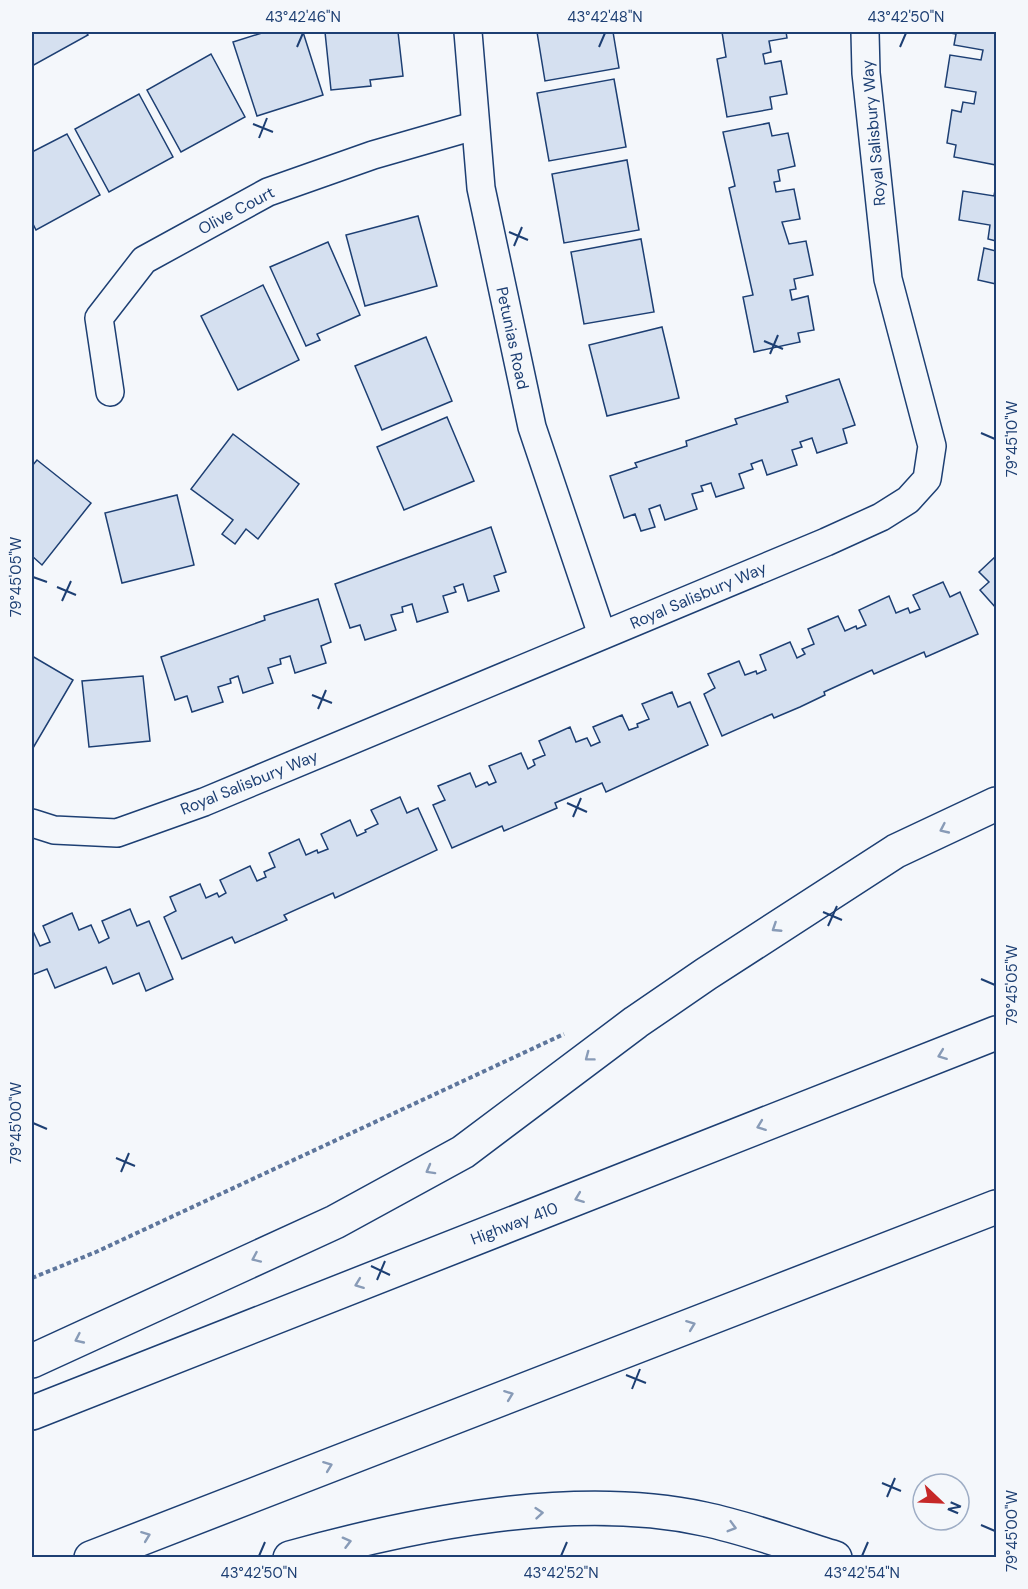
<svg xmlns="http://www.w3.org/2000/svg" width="1028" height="1589" font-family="'DM Sans',sans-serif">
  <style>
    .building { fill: #d5e0f0; stroke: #1d3f73; stroke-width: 1.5 }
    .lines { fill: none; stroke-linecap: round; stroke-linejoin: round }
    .minor-casing { stroke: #1d3f73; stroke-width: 30 }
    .motorway-casing { stroke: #1d3f73; stroke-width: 36 }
    .path { stroke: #5e769c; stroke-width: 4; stroke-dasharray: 4.5 3; stroke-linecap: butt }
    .minor { stroke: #f4f7fb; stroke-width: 27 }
    .motorway { stroke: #f4f7fb; stroke-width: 33 }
    .oneway { stroke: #889bb7 }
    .ticks { fill: none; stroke: #1d3f73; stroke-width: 2 }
    .labels { text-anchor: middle; stroke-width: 4.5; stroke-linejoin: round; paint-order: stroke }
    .street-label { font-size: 16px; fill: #1d3f73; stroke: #f4f7fb }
    .neatline { fill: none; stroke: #1d3f73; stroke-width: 2 }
    .ticks-label { font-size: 15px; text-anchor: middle; fill: #1d3f73 }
  </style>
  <rect width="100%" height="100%" fill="#f4f7fb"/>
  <g class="building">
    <path d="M32,32H86L88,35L32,66Z"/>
    <path d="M265,32H303L323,95L257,116L233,42Z"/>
    <path d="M325,32H398L403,76L370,80L371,86L331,90Z"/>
    <path d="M537,32H613L619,68L545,81Z"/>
    <path d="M722,32H786L787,38L769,41L771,52L763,54L765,64L781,61L787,94L770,97L772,109L727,117L717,59L726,57Z"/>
    <path d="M945,32H996V165L954,157L956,145L947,143L952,110L961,112L963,102L974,104L976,92L945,87L950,55L981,60L983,50L954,45L956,34Z"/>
    <path d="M211,54L245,117L181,152L147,90Z"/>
    <path d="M614,79L626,147L549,161L537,93Z"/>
    <path d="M139,94L173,157L109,192L75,129Z"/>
    <path d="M769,123L772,136L788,133L795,166L778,170L780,181L774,182L776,192L794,189L800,219L782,222L789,244L806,241L813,275L794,279L796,289L790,290L792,300L808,296L814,330L798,333L800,342L754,352L743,297L753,295L729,188L735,186L723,132Z"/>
    <path d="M67,134L100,195L36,230L32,222V152Z"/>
    <path d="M627,160L639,230L564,243L552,174Z"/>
    <path d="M996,185V241L988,239L990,225L959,220L963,191L994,196Z"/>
    <path d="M418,216L437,286L365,306L346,235Z"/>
    <path d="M641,239L654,312L584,324L571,252Z"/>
    <path d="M328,242L360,315L317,334L320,340L306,346L270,267Z"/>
    <path d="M984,248L996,251V284L978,280Z"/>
    <path d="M263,285L299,360L238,390L201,316Z"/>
    <path d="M662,327L679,398L607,416L589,345Z"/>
    <path d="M426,337L452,401L382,430L355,366Z"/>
    <path d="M839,379L855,425L843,429L847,443L817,453L812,438L800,442L802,447L792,450L797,465L767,475L762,460L751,464L753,469L739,474L744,488L716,497L711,483L701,486L703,491L692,494L697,509L665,520L660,505L649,509L655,527L641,531L635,514L624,518L610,476L637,467L635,463L687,446L686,441L737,424L735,419L788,402L786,396Z"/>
    <path d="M447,417L474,481L404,510L377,447Z"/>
    <path d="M233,434L299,484L258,539L246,529L235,544L222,534L233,520L191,489Z"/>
    <path d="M37,460L91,503L42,565L32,556V466Z"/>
    <path d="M177,495L194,565L122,583L105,513Z"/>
    <path d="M491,527L506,572L494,576L499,591L468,601L463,584L454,587L456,592L443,596L448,612L417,622L412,604L402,607L403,612L391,615L396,630L365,640L360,625L350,628L335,584Z"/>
    <path d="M996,556V608L980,590L989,582L979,572Z"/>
    <path d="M943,582L950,597L960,592L978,634L926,657L924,652L874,674L872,670L824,692L825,695L800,707L774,718L772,714L722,736L704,694L715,688L708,674L739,661L745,675L756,671L757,674L766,670L760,655L790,642L797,658L805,654L802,649L814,644L808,629L838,616L845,631L856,626L857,629L866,625L859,610L889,596L896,613L908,608L910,613L920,609L913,595Z"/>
    <path d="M318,599L331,642L321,646L326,663L295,673L290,656L280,659L281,664L268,668L273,683L243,693L238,676L230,679L231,683L218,687L223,702L192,712L187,696L175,700L161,657L265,620L264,616Z"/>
    <path d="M32,656L73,680L33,748L32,747Z"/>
    <path d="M143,676L150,741L89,747L82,681Z"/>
    <path d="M672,692L678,707L690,702L708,745L606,792L602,783L555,803L557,808L504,831L502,826L452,848L433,805L445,800L438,786L470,773L476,787L487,782L489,785L496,782L489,766L521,753L528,769L535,765L533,760L545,755L539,741L570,727L576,742L587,738L591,746L600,742L593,727L622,715L629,730L638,727L637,724L649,719L642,704Z"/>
    <path d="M400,797L407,813L418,808L437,850L335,898L333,893L284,915L287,920L235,943L232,937L182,959L164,917L176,911L170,897L200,884L206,898L217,893L219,897L226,893L220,880L250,866L257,881L266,877L264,872L275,867L269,853L299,839L306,855L317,850L318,853L328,849L321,834L350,820L357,836L366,832L365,830L378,824L371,810Z"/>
    <path d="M130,909L137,926L149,921L173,979L146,991L139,973L113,984L106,967L55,988L47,969L32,975V929L40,946L50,942L43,926L72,913L79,930L91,925L99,943L109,938L102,921Z"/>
  </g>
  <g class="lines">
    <defs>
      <g id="minor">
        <path d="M468,32L481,188L532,427L602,635"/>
        <path d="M110,392L99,318L144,260L268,192L373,155L474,126"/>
        <path d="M32,823L54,830L117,833L204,802L826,542L881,517L908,500L927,479L932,446L888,279L866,73L865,32"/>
      </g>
      <g id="motorway">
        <path d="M32,1361L335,1222L463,1152L636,1022L706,974L896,851L996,804"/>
        <path d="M32,1413L996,1033"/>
        <path d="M91,1558L996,1207"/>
        <path d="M290,1558C416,1523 574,1491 704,1519C748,1528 792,1545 835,1558"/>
      </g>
    </defs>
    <use href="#minor" class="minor-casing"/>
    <use href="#motorway" class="motorway-casing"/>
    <path class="path" d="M32,1278L96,1252L564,1034"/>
    <use href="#minor" class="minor"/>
    <use href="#motorway" class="motorway"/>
  </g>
  <defs><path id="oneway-chevron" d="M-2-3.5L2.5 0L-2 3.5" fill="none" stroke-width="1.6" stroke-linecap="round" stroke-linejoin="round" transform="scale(1.5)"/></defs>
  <g class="oneway">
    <use href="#oneway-chevron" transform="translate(944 829) rotate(155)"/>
    <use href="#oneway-chevron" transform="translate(776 928) rotate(147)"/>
    <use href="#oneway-chevron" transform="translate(942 1055) rotate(159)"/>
    <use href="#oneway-chevron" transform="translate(589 1057) rotate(143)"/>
    <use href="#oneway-chevron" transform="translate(761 1126) rotate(159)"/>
    <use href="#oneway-chevron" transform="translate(430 1170) rotate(151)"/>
    <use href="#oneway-chevron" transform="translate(579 1198) rotate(159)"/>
    <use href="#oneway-chevron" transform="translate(256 1258) rotate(156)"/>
    <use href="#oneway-chevron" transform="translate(359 1284) rotate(159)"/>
    <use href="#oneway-chevron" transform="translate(691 1325) rotate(-21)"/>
    <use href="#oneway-chevron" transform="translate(79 1339) rotate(155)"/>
    <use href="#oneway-chevron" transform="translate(509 1395) rotate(-21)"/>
    <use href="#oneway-chevron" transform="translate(328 1466) rotate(-21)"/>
    <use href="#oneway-chevron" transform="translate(539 1513) rotate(-5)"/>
    <use href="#oneway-chevron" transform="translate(732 1527) rotate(16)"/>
    <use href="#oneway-chevron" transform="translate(146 1536) rotate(-21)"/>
    <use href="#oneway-chevron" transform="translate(347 1542) rotate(-15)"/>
  </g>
  <path class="ticks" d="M297,47L303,33M599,47L605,33M900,47L906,33M253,124L273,132M259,138L267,118M509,232L528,240M514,246L522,227M764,341L783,349M770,354L778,335M981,433L995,439M33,577L47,582M57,587L76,595M62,601L71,581M312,695L332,703M318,709L326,690M567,803L587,812M573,817L581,798M823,912L842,920M828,926L837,906M981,979L995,985M33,1123L47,1129M116,1158L135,1166M121,1172L129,1153M371,1266L390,1275M377,1280L385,1261M626,1375L646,1383M632,1389L640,1369M882,1483L901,1491M887,1497L895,1478M981,1525L995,1531M259,1556L265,1542M561,1556L567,1542M862,1556L868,1542"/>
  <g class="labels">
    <g class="street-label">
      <text transform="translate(873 133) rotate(-95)" y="6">Royal Salisbury Way</text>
      <text transform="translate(236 210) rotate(-28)" y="6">Olive Court</text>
      <text transform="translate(513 338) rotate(78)" y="6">Petunias Road</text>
      <text transform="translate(698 595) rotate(-23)" y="6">Royal Salisbury Way</text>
      <text transform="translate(249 782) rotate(-22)" y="6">Royal Salisbury Way</text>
      <text transform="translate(514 1223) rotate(-21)" y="6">Highway 410</text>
    </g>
  </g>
  <rect width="1028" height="1589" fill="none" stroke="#f4f7fb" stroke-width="66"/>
  <g transform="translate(941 1502) rotate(113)"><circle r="28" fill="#f4f7fb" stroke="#9eadc5" stroke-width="1.5"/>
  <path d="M0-4.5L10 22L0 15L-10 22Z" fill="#c62828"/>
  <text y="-9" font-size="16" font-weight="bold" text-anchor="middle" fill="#1d3f73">N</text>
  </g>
  <rect x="33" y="33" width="962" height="1523" class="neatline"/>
  <g class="ticks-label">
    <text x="303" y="22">43°42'46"N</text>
    <text x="605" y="22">43°42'48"N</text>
    <text x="906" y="22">43°42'50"N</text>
    <text transform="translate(1012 439) rotate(-90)" y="5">79°45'10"W</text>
    <text transform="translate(16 577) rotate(-90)" y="5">79°45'05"W</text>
    <text transform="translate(1012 985) rotate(-90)" y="5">79°45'05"W</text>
    <text transform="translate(16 1123) rotate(-90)" y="5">79°45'00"W</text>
    <text transform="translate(1012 1531) rotate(-90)" y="5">79°45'00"W</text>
    <text x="259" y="1578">43°42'50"N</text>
    <text x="561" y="1578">43°42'52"N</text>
    <text x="862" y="1578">43°42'54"N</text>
  </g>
</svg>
